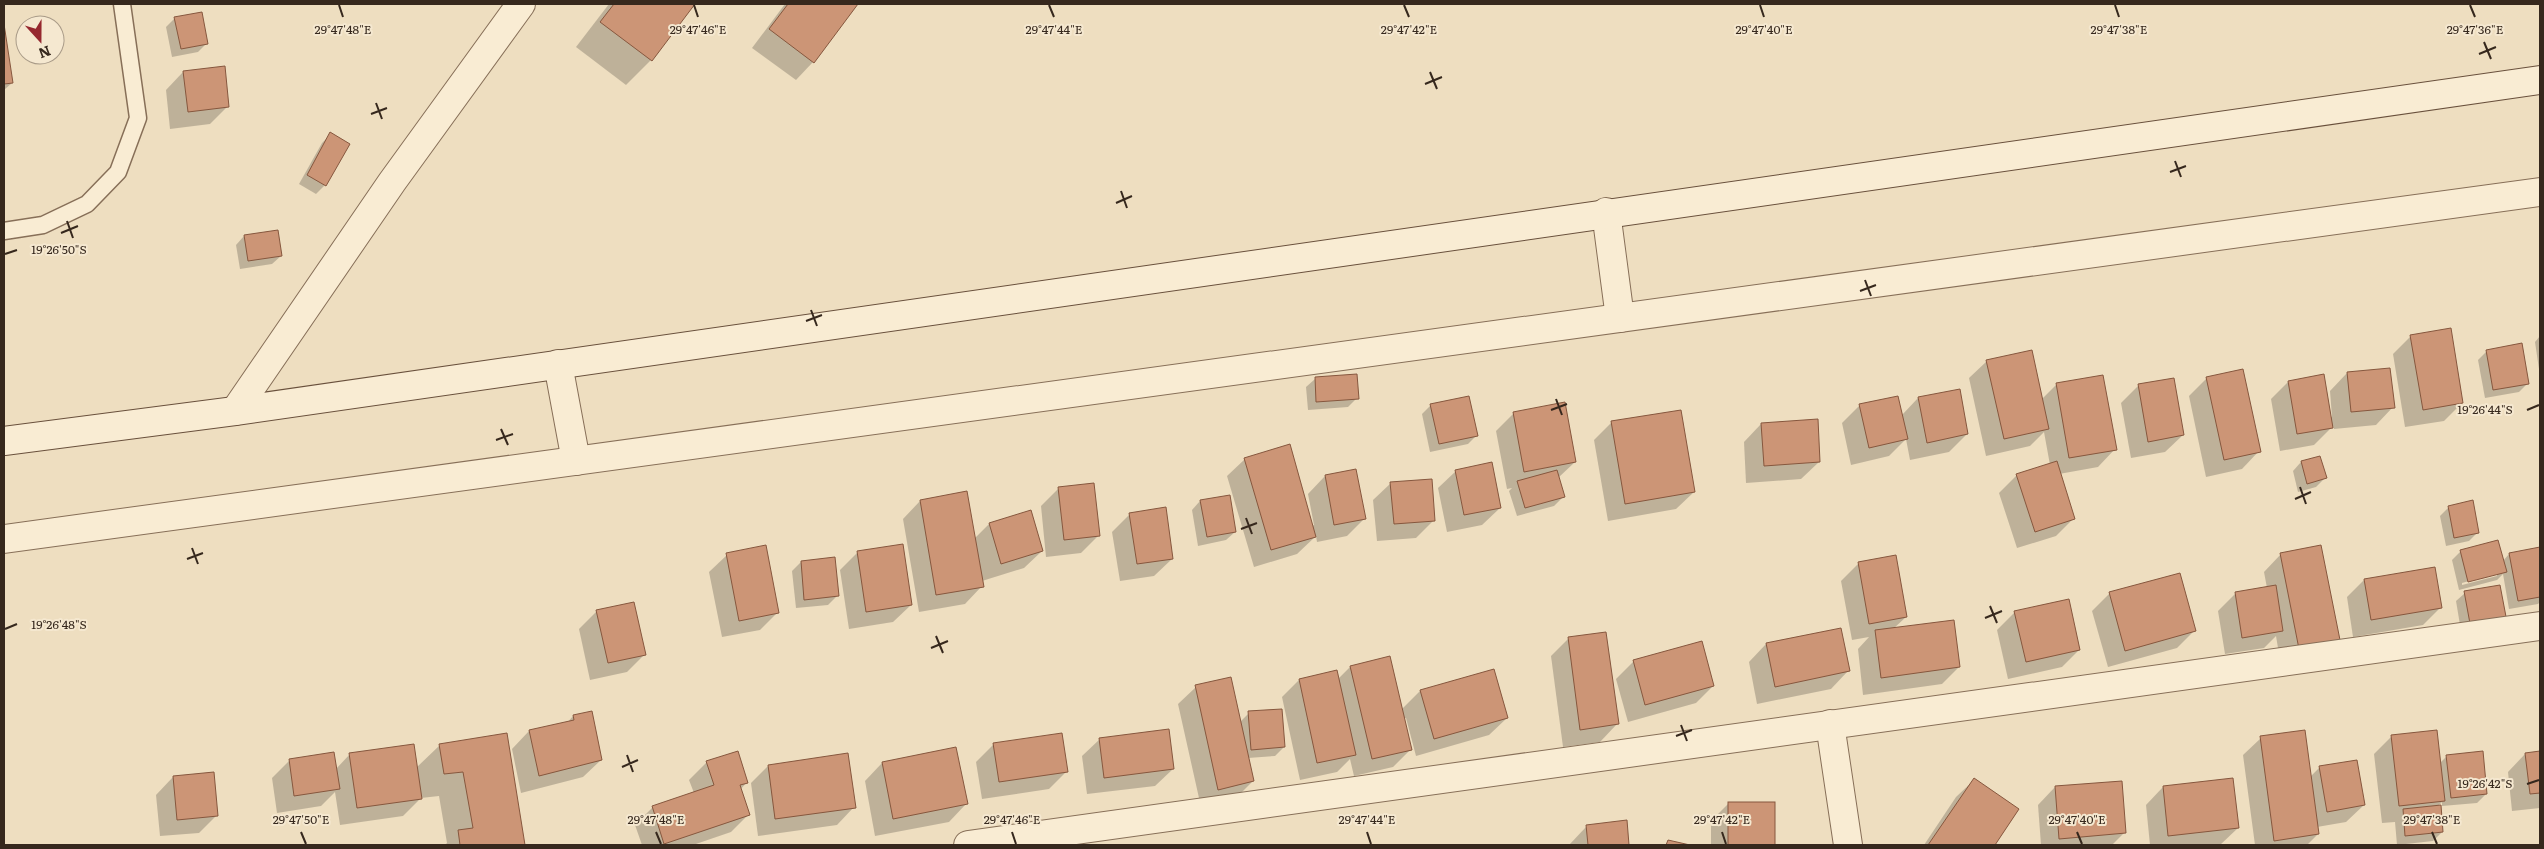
<svg xmlns="http://www.w3.org/2000/svg" width="2544" height="849" font-family="Literata,serif">
  <style>
    .shadow { fill: #0003; fill-rule: evenodd }
    .building { fill: #cc9576; stroke: #86573e }
    .lines { fill: none; stroke-linecap: round; stroke-linejoin: round }
    .lane-casing { stroke: #876f58; stroke-width: 19 }
    .street-casing { stroke: #876f58; stroke-width: 30 }
    .secondary-casing { stroke: #69503c; stroke-width: 30 }
    .lane { stroke: #f9ecd3; stroke-width: 16 }
    .street { stroke: #f9ecd3; stroke-width: 28 }
    .secondary { stroke: #f9ecd3; stroke-width: 28 }
    .ticks { fill: none; stroke: #36281d; stroke-width: 2 }
    .ticks-label { font-size: 12px; text-anchor: middle; fill: #36281d; stroke: #f5e8d0; stroke-width: 4; stroke-linejoin: round; paint-order: stroke }
  </style>
  <rect width="100%" height="100%" fill="#eedec0"/>
  <g class="shadow">
    <path d="M609,4H694L651,60L626,85L576,47Z"/>
    <path d="M785,4H856L813,62L796,80L752,48Z"/>
    <path d="M175,18L207,43L198,52L172,57L166,27Z"/>
    <path d="M4,32L12,83L4,90Z"/>
    <path d="M183,72L227,107L210,124L170,129L166,90Z"/>
    <path d="M331,134L325,185L316,194L299,184L322,143Z"/>
    <path d="M244,236L281,256L272,264L240,269L236,245Z"/>
    <path d="M2411,336L2462,403L2444,421L2405,427L2393,354Z"/>
    <path d="M2540,336V376L2535,342Z"/>
    <path d="M2486,352L2528,383L2519,392L2485,398L2478,360Z"/>
    <path d="M1987,361L2041,400L2057,384L2115,449L2098,467L2059,474L2074,518L2056,536L2017,548L1999,493L2017,475L2050,465L2044,432L2030,446L1986,456L1969,378Z"/>
    <path d="M2389,369L2393,407L2376,425L2334,429L2333,426L2314,445L2280,451L2271,399L2288,382L2330,417H2332L2330,391L2347,373Z"/>
    <path d="M2207,378L2259,451L2242,469L2206,477L2189,396Z"/>
    <path d="M1315,379L1357,398L1348,407L1308,410L1306,387Z"/>
    <path d="M2139,385L2183,435L2165,452L2131,458L2121,403Z"/>
    <path d="M1918,398L1967,434L1949,452L1910,460L1906,439L1889,456L1851,465L1842,423L1859,406L1902,415Z"/>
    <path d="M1431,405L1476,436L1468,444L1430,452L1422,414Z"/>
    <path d="M1514,413L1575,462L1558,478L1563,497L1554,506L1517,516L1509,491L1512,488L1507,489L1496,431Z"/>
    <path d="M1612,422L1694,492L1676,509L1608,521L1594,440Z"/>
    <path d="M1761,424L1819,462L1801,479L1746,483L1744,442Z"/>
    <path d="M1245,459L1312,526L1314,525L1308,494L1325,476L1365,518L1347,536L1317,542L1316,536L1297,554L1254,567L1227,476Z"/>
    <path d="M2301,462L2325,478L2316,487L2298,492L2293,471Z"/>
    <path d="M1456,471L1500,508L1482,525L1447,532L1438,488Z"/>
    <path d="M1391,483L1434,520L1416,538L1377,541L1373,500Z"/>
    <path d="M1059,488L1099,535L1081,553L1046,557L1041,506Z"/>
    <path d="M920,501L974,539L989,524L1042,551L1024,568L982,581V586L965,604L919,612L903,519Z"/>
    <path d="M1200,501L1235,532L1226,540L1198,546L1192,510Z"/>
    <path d="M2449,507L2478,532L2469,541L2446,546L2440,516Z"/>
    <path d="M1130,514L1172,559L1154,576L1120,581L1112,532Z"/>
    <path d="M2497,541L2503,561L2509,554L2539,549L2540,602L2538,604L2509,609L2503,574L2497,580L2459,590L2452,560L2460,552ZM2497,573V576L2462,585V583Z"/>
    <path d="M858,552L911,605L893,622L849,629L840,570Z"/>
    <path d="M2281,554L2339,640L2281,666L2276,636L2264,648L2225,654L2218,611L2235,594L2267,588L2264,572Z"/>
    <path d="M727,555L778,612L760,630L722,637L709,572Z"/>
    <path d="M801,562L837,596L828,605L796,608L792,571Z"/>
    <path d="M1859,563L1906,617L1893,629L1959,667L1942,684L1863,695L1858,649L1869,637L1852,640L1841,581Z"/>
    <path d="M2364,580L2440,608L2423,625L2353,637L2347,597Z"/>
    <path d="M2499,586L2462,637L2456,601L2465,593Z"/>
    <path d="M2110,593L2194,631L2177,648L2108,667L2092,611Z"/>
    <path d="M597,611L645,654L627,672L590,680L579,629Z"/>
    <path d="M2015,612L2079,650L2062,667L2008,679L1997,630Z"/>
    <path d="M1569,638L1617,724L1600,742L1563,747L1551,656Z"/>
    <path d="M1766,644L1848,671L1831,689L1757,704L1749,662Z"/>
    <path d="M1634,661L1713,686L1696,703L1628,722L1616,679Z"/>
    <path d="M1350,667L1401,710L1420,691L1507,718L1489,735L1416,756L1406,718L1403,719L1411,749L1393,767L1354,776L1350,759L1337,772L1300,780L1282,697L1299,680L1336,671L1338,679Z"/>
    <path d="M1196,687L1240,722L1249,713L1284,747L1275,756L1248,758L1253,781L1235,799L1201,807L1178,704Z"/>
    <path d="M573,716L601,760L583,777L521,793L512,749L529,731L567,723Z"/>
    <path d="M506,735L523,845H445L447,843L439,796L421,798L403,816L340,825L335,792L321,806L277,813L272,778L290,760L336,769L350,754L416,768L440,745Z"/>
    <path d="M2391,737L2439,764L2447,756L2486,794L2477,803L2442,806V802L2437,807L2442,832L2433,841L2397,845L2395,822L2382,823L2374,754Z"/>
    <path d="M2261,738L2310,777L2319,768L2364,805L2346,822L2317,827L2318,834L2307,845H2255L2243,755Z"/>
    <path d="M1100,739L1173,769L1155,786L1087,794L1082,756Z"/>
    <path d="M994,744L1067,771L1049,789L982,799L976,762Z"/>
    <path d="M2540,752V808L2512,811L2508,772L2525,754Z"/>
    <path d="M707,762L747,782L740,790L748,815L731,832L693,845H642L635,825L653,807L694,793L689,780Z"/>
    <path d="M882,763L966,804L949,822L875,836L865,781Z"/>
    <path d="M768,766L854,807L837,825L758,836L751,783Z"/>
    <path d="M173,777L217,815L199,833L160,836L156,795Z"/>
    <path d="M1974,780L2018,810L1993,845H1924L1956,797Z"/>
    <path d="M2055,787L2124,833L2112,845H2041L2038,805Z"/>
    <path d="M2163,787L2238,828L2220,845H2150L2146,805Z"/>
    <path d="M1774,803V845H1711V821L1728,804Z"/>
    <path d="M1626,822L1628,845H1569L1586,827Z"/>
  </g>
  <g class="building">
    <path d="M614,4H695L652,61L600,22Z"/>
    <path d="M788,4H858L814,63L769,29Z"/>
    <path d="M202,12L208,44L181,49L174,17Z"/>
    <path d="M4,24L13,83L4,84Z"/>
    <path d="M225,66L229,107L188,112L183,71Z"/>
    <path d="M330,132L350,144L326,186L307,175Z"/>
    <path d="M278,230L282,256L248,261L244,235Z"/>
    <path d="M2451,328L2463,403L2423,410L2410,335Z"/>
    <path d="M2522,343L2529,384L2493,390L2486,350Z"/>
    <path d="M2032,350L2049,429L2004,439L1986,360Z"/>
    <path d="M2390,368L2395,408L2351,412L2347,372Z"/>
    <path d="M2243,369L2261,452L2224,460L2206,377Z"/>
    <path d="M1357,374L1359,399L1316,402L1315,377Z"/>
    <path d="M2324,374L2333,428L2297,434L2288,381Z"/>
    <path d="M2103,375L2117,450L2069,458L2056,383Z"/>
    <path d="M2174,378L2184,435L2148,442L2138,384Z"/>
    <path d="M1960,389L1968,434L1927,443L1918,397Z"/>
    <path d="M1469,396L1478,436L1439,444L1430,404Z"/>
    <path d="M1898,396L1908,439L1869,448L1859,404Z"/>
    <path d="M1565,402L1576,462L1524,472L1513,412Z"/>
    <path d="M1681,410L1695,492L1625,504L1611,421Z"/>
    <path d="M1818,419L1820,462L1764,466L1761,423Z"/>
    <path d="M1290,444L1316,537L1271,550L1244,458Z"/>
    <path d="M2320,456L2327,478L2307,484L2301,461Z"/>
    <path d="M2057,461L2075,519L2035,532L2016,474Z"/>
    <path d="M1492,462L1501,508L1464,515L1455,470Z"/>
    <path d="M1356,469L1366,519L1334,525L1325,475Z"/>
    <path d="M1557,470L1565,497L1525,508L1517,481Z"/>
    <path d="M1432,479L1435,521L1394,524L1390,482Z"/>
    <path d="M1094,483L1100,536L1064,540L1058,487Z"/>
    <path d="M967,491L984,587L936,595L920,500Z"/>
    <path d="M1230,495L1236,532L1207,537L1200,500Z"/>
    <path d="M2473,500L2479,533L2454,538L2448,506Z"/>
    <path d="M1166,507L1173,559L1137,564L1129,513Z"/>
    <path d="M1031,510L1043,551L1001,564L989,523Z"/>
    <path d="M2498,540L2507,572L2468,582L2460,550Z"/>
    <path d="M903,544L912,605L866,612L857,551Z"/>
    <path d="M766,545L779,613L739,621L726,553Z"/>
    <path d="M2321,545L2340,640L2299,649L2280,553Z"/>
    <path d="M2540,547V597L2518,601L2509,553Z"/>
    <path d="M1896,555L1907,617L1869,624L1858,562Z"/>
    <path d="M835,557L839,596L804,600L801,561Z"/>
    <path d="M2435,567L2442,608L2371,620L2364,579Z"/>
    <path d="M2180,573L2196,631L2125,651L2109,592Z"/>
    <path d="M2276,585L2283,631L2242,638L2235,592Z"/>
    <path d="M2500,585L2507,622L2471,629L2464,591Z"/>
    <path d="M2069,599L2080,650L2026,662L2014,611Z"/>
    <path d="M634,602L646,655L608,663L596,610Z"/>
    <path d="M1954,620L1960,667L1881,678L1875,630Z"/>
    <path d="M1841,628L1850,671L1775,687L1766,643Z"/>
    <path d="M1606,632L1619,724L1580,730L1568,637Z"/>
    <path d="M1702,641L1714,686L1645,705L1633,660Z"/>
    <path d="M1390,656L1412,750L1372,759L1350,666Z"/>
    <path d="M1494,669L1508,718L1434,739L1420,690Z"/>
    <path d="M1337,670L1356,755L1317,763L1299,679Z"/>
    <path d="M1231,677L1254,781L1218,790L1195,685Z"/>
    <path d="M1282,709L1285,747L1251,750L1248,711Z"/>
    <path d="M592,711L602,760L539,776L529,730L574,720L573,715Z"/>
    <path d="M1169,729L1174,769L1104,778L1099,738Z"/>
    <path d="M2305,730L2319,834L2274,841L2260,736Z"/>
    <path d="M2437,730L2445,801L2399,806L2391,735Z"/>
    <path d="M507,733L525,845H460L458,830L473,828L463,772L444,774L439,744Z"/>
    <path d="M1062,733L1068,772L999,782L993,743Z"/>
    <path d="M414,744L422,799L357,808L349,753Z"/>
    <path d="M956,747L968,804L893,819L882,762Z"/>
    <path d="M738,751L748,783L740,785L750,815L664,844L652,806L714,785L706,761Z"/>
    <path d="M2483,751L2487,794L2451,798L2446,755Z"/>
    <path d="M2540,751V793L2530,794L2525,753Z"/>
    <path d="M334,752L340,789L294,796L289,759Z"/>
    <path d="M848,753L856,808L775,819L768,765Z"/>
    <path d="M2357,760L2365,805L2327,812L2319,766Z"/>
    <path d="M214,772L218,816L177,820L173,776Z"/>
    <path d="M1974,778L2019,809L1995,845H1928Z"/>
    <path d="M2233,778L2239,828L2168,836L2163,786Z"/>
    <path d="M2122,781L2126,833L2059,839L2055,786Z"/>
    <rect x="1728" y="802" width="47" height="43"/>
    <path d="M2441,805L2443,832L2405,836L2403,809Z"/>
    <path d="M1627,820L1629,845H1588L1586,825Z"/>
    <path d="M1668,840L1690,845H1666Z"/>
  </g>
  <g class="lines">
    <defs>
      <path id="lane" d="M4,231L43,225L87,204L118,172L138,118L122,4"/>
      <g id="street">
        <path d="M1606,212L1620,318"/>
        <path d="M558,364L576,461"/>
        <path d="M235,411L392,182L521,4"/>
        <path d="M4,539L2540,192"/>
        <path d="M1830,724L1848,845"/>
        <path d="M968,845L2540,626"/>
      </g>
      <path id="secondary" d="M4,441L235,411L2540,80"/>
    </defs>
    <use href="#lane" class="lane-casing"/>
    <use href="#street" class="street-casing"/>
    <use href="#secondary" class="secondary-casing"/>
    <use href="#lane" class="lane"/>
    <use href="#street" class="street"/>
    <use href="#secondary" class="secondary"/>
  </g>
  <path class="ticks" d="M339,5L343,17M694,5L698,17M1049,5L1054,17M1404,5L1409,17M1760,5L1764,17M2115,5L2119,17M2470,5L2475,17M2484,42L2491,59M2479,54L2496,47M1430,72L1437,89M1425,84L1442,77M376,103L382,119M371,114L387,108M2175,161L2181,177M2170,172L2186,166M1121,191L1127,208M1116,203L1132,196M67,221L73,238M61,233L78,226M5,254L17,250M1865,280L1871,296M1860,291L1876,285M811,310L817,326M806,321L822,315M1556,399L1562,415M1551,410L1567,404M2527,410L2539,405M501,429L508,445M496,440L513,434M2300,487L2306,504M2295,499L2311,492M1246,518L1252,534M1241,529L1257,523M192,548L198,564M187,559L203,553M1990,606L1997,623M1985,618L2002,611M5,629L17,624M936,636L943,653M931,648L948,641M1681,725L1687,741M1676,736L1692,730M627,755L633,772M622,767L638,760M2527,784L2539,780M301,832L306,844M656,832L661,844M1012,832L1016,844M1367,832L1371,844M1722,832L1726,844M2077,832L2082,844M2432,832L2437,844"/>
  <g class="ticks-label">
    <text x="343" y="34">29°47'48"E</text>
    <text x="698" y="34">29°47'46"E</text>
    <text x="1054" y="34">29°47'44"E</text>
    <text x="1409" y="34">29°47'42"E</text>
    <text x="1764" y="34">29°47'40"E</text>
    <text x="2119" y="34">29°47'38"E</text>
    <text x="2475" y="34">29°47'36"E</text>
    <text x="59" y="254">19°26'50"S</text>
    <text x="2485" y="414">19°26'44"S</text>
    <text x="59" y="629">19°26'48"S</text>
    <text x="2485" y="788">19°26'42"S</text>
    <text x="301" y="824">29°47'50"E</text>
    <text x="656" y="824">29°47'48"E</text>
    <text x="1012" y="824">29°47'46"E</text>
    <text x="1367" y="824">29°47'44"E</text>
    <text x="1722" y="824">29°47'42"E</text>
    <text x="2077" y="824">29°47'40"E</text>
    <text x="2432" y="824">29°47'38"E</text>
  </g>
  <rect width="2544" height="849" fill="none" stroke="#36281d" stroke-width="10"/>
  <g transform="translate(40 40) rotate(159)"><circle r="24" fill="#f5e8d0" stroke="#a99b88"/>
  <path d="M0-4L9 19L0 12L-9 19Z" fill="#96282f"/>
  <text y="-8" font-size="14" font-weight="bold" text-anchor="middle" fill="#36281d">N</text>
  </g>
</svg>
